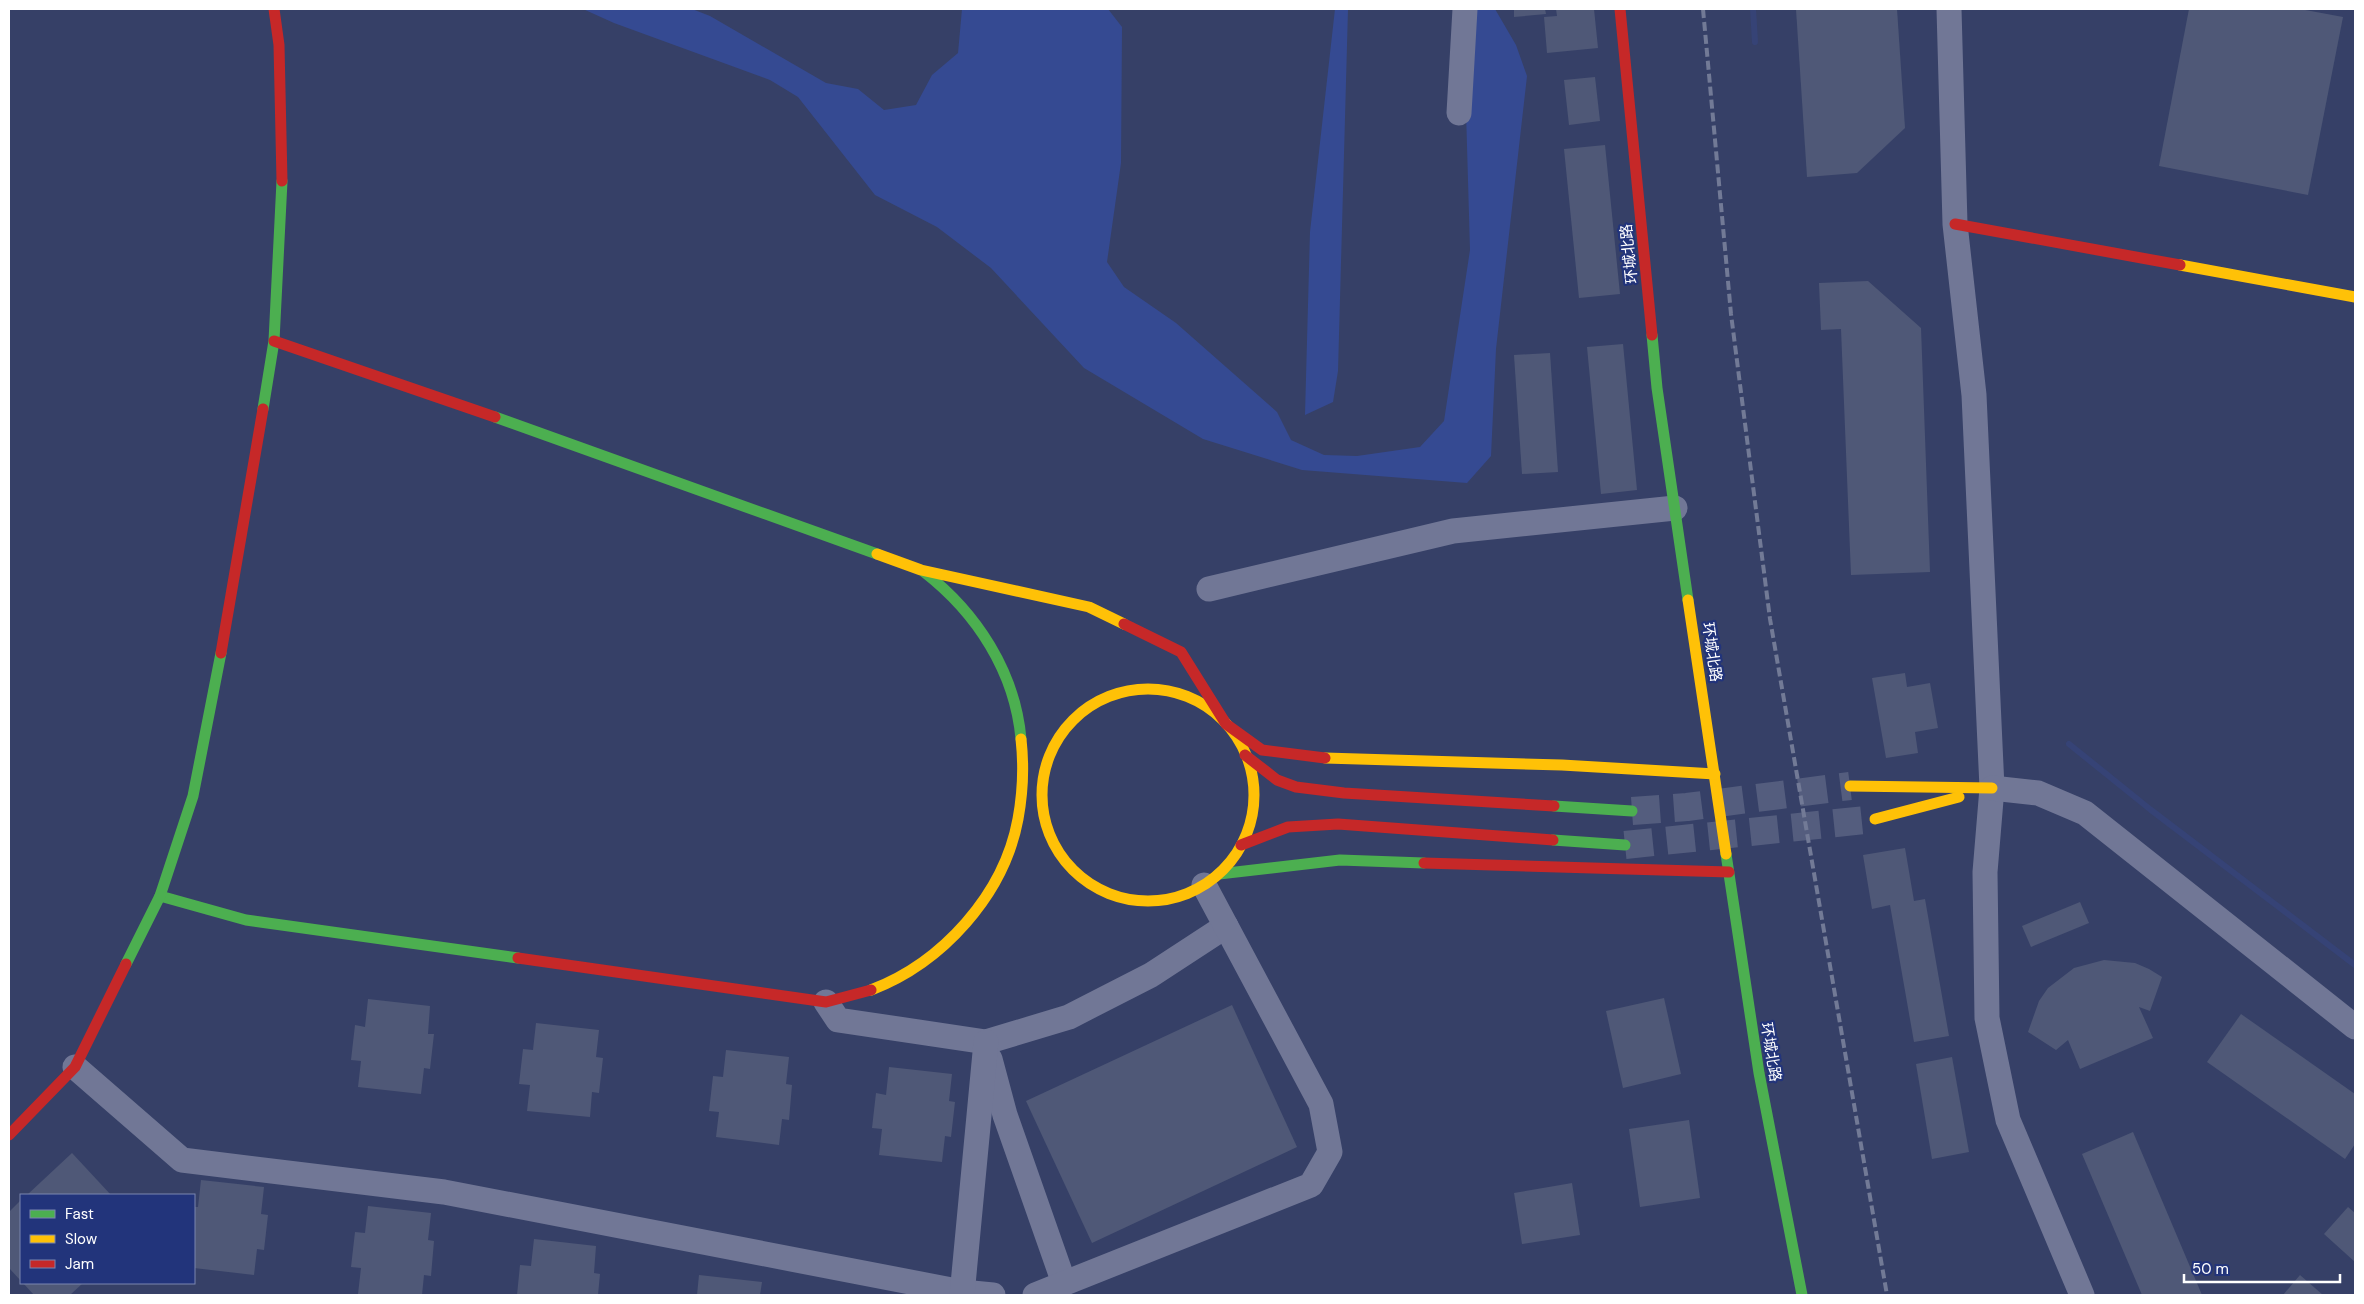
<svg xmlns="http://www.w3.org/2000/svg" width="2364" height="1304" font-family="'DM Sans','Noto Sans SC',sans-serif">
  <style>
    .green { fill: #354a92 }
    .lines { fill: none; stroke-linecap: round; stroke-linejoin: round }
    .stream { stroke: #364376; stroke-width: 6 }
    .building { fill: #4f5877 }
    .secondary-tunnel { stroke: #545d7e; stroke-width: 28; stroke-dasharray: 28 14; stroke-linecap: butt }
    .street { stroke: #717796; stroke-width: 25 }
    .fast { stroke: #4caf50; stroke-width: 11 }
    .slow { stroke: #ffc107; stroke-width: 11 }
    .jam { stroke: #c62828; stroke-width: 11 }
    .rail { stroke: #727a96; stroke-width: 4; stroke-dasharray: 9 4; stroke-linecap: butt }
    .labels { text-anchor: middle; stroke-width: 4.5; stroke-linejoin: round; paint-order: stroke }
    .street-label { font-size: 15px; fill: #fff; stroke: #22347b }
  </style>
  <rect width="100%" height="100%" fill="#364067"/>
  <g class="green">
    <path d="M583,9H692L710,16L826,83L858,89L884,110L916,105L932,75L958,53L962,9H1108L1122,27L1121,163L1107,262L1124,287L1176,323L1277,412L1291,440L1324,455L1357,456L1420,447L1444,421L1470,250L1466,111L1471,9H1495L1516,45L1527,76L1496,349L1491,456L1467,483L1302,470L1203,439L1084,368L991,268L937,227L875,195L798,97L770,80L614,23Z"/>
    <path d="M1335,9H1348L1338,371L1333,402L1305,415L1310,232Z"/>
  </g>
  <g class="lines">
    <g class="stream">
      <path d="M1753,9L1755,42"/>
      <path d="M2069,744L2151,810L2355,965"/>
    </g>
  </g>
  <g class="building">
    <path d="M1514,9H1545L1546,14L1514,17Z"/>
    <path d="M1556,9H1594L1598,48L1547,53L1544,17L1557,16Z"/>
    <path d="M1796,9H1897L1905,128L1857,173L1807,177Z"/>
    <path d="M2189,9H2300L2343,17L2308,195L2159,166Z"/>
    <path d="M1595,77L1600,121L1569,125L1564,80Z"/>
    <path d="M1605,145L1620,294L1579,298L1564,149Z"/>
    <path d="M1868,281L1921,328L1930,572L1851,575L1841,329L1821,330L1819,283Z"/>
    <path d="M1623,344L1637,490L1601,494L1587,347Z"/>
    <path d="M1550,353L1558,472L1522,474L1514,355Z"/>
    <path d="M1905,673L1907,687L1930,683L1938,728L1915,732L1918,753L1886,758L1872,678Z"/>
    <path d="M1905,848L1914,901L1925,899L1949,1036L1914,1042L1890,905L1872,909L1863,855Z"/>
    <path d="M2080,902L2089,923L2031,947L2022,926Z"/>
    <path d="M2104,960L2135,963L2149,969L2162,977L2150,1011L2139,1007L2153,1038L2080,1069L2068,1040L2056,1050L2028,1032L2039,1001L2048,988L2074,968Z"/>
    <path d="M1664,998L1681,1074L1623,1088L1606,1011Z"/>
    <path d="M368,999L430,1006L428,1034H434L430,1069L424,1068L421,1094L358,1087L361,1061L351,1060L355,1025L365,1027Z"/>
    <path d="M1232,1005L1297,1147L1092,1243L1026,1101Z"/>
    <path d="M2241,1014L2355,1094V1144L2345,1159L2207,1062Z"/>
    <path d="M536,1023L599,1030L596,1057L603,1058L599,1093L592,1092L590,1117L527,1111L530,1085L519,1084L523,1049L533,1050Z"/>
    <path d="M726,1050L789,1057L786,1084L792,1085L789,1120L782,1119L779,1145L716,1137L719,1112L709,1111L713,1076L723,1077Z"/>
    <path d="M1952,1057L1969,1152L1932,1159L1916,1064Z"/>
    <path d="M889,1067L952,1074L949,1101L955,1102L951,1137L945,1136L942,1162L879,1155L882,1129L872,1128L876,1093L886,1095Z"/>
    <path d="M1689,1120L1700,1198L1640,1207L1629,1129Z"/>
    <path d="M2133,1132L2202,1295H2142L2082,1154Z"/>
    <path d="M72,1153L111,1195H27Z"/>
    <path d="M201,1180L264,1187L261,1214L268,1215L264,1250L257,1249L254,1275L194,1268V1207H198Z"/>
    <path d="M1572,1183L1580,1235L1522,1244L1514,1193Z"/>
    <path d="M21,1200V1281L9,1268V1212Z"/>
    <path d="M368,1206L431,1213L428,1240L434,1241L431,1276L424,1275L422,1295L358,1294L361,1268L351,1267L355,1232L365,1233Z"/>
    <path d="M2348,1207L2355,1213V1262L2324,1234Z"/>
    <path d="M534,1239L596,1246L594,1273L600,1274L598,1295H517L520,1265L531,1266Z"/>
    <path d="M699,1275L762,1282L760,1295H697Z"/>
    <path d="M2300,1275L2323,1295H2283Z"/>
    <path d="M23,1283H83L70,1295H34Z"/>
  </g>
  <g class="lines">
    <g class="secondary-tunnel">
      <path d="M1632,811L1687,807L1850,786"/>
      <path d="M1625,845L1875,819"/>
    </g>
    <g class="street">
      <path d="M1949,9L1955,224L1974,395L1992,788L1985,872L1987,1018L2008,1120L2082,1295"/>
      <path d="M1459,113L1465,9"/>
      <path d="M1209,589L1453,531L1675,508"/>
      <path d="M1992,788L2038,793L2085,813L2355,1027"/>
      <path d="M826,1002L838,1020L986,1042L1069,1017L1151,975L1226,926"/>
      <path d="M990,1059L1005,1115L1064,1283"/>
      <path d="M75,1067L182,1160L444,1192L962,1292L993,1295"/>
      <path d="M962,1295L986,1042"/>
      <path d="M1035,1295L1311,1185L1330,1152L1321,1104L1204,885"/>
    </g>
    <g class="fast">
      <path d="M1652,335L1657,388L1688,600"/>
      <path d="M263,409L274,341L282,181"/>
      <path d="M495,417L877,554"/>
      <path d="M924,572C977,613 1015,672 1021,739"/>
      <path d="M1554,806L1632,811"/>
      <path d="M1553,840L1625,845"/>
      <path d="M1726,854L1759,1073L1802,1295"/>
      <path d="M1219,874L1340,860L1424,863"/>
      <path d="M160,896L246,920L518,958"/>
      <path d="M126,964L160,896L193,796L221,653"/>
    </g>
    <g class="slow">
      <path d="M2180,265L2355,297"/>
      <path d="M877,554L921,570L1089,607L1124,624"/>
      <path d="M1688,600L1726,854"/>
      <circle cx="1148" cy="795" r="106"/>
      <path d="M1325,758L1562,765L1715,774"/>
      <path d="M1850,786L1992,788"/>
      <path d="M1875,819L1959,797"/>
      <path d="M871,990C942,963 1004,895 1018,819C1023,792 1024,766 1021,739"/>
    </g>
    <g class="jam">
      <path d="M274,9L279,45L282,181"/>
      <path d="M1620,9L1652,335"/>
      <path d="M1955,224L2180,265"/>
      <path d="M274,341L495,417"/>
      <path d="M1124,624L1181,652L1226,724L1262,750L1325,758"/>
      <path d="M221,653L263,409"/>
      <path d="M1245,755L1277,780L1296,787L1344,793L1554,806"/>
      <path d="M1241,845L1288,827L1338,824L1553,840"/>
      <path d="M1424,863L1729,872"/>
      <path d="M518,958L826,1002L871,990"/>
      <path d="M9,1135L75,1067L126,964"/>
    </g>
    <path class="rail" d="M1703,9L1731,314L1770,619L1887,1295"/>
  </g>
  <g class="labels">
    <g class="street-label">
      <text transform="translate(1629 254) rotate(-96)" y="5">环城北路</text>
      <text transform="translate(1712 652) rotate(82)" y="5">环城北路</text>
      <text transform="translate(1771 1052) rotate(81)" y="5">环城北路</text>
    </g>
  </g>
  <rect width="2364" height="1304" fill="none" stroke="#ffffff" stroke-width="20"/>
  <rect x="20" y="1194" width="175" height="90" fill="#22347b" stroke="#7a85b0"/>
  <rect x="30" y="1210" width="25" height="8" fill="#4caf50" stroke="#7a85b0"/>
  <text x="65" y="1219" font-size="15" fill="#ffffff">Fast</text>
  <rect x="30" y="1235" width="25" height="8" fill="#ffc107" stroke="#7a85b0"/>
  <text x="65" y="1244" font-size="15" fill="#ffffff">Slow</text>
  <rect x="30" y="1260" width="25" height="8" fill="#c62828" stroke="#7a85b0"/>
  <text x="65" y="1269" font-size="15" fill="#ffffff">Jam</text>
  <path d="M2184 1274v8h156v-8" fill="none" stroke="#ffffff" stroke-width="2.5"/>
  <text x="2192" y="1274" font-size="15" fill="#ffffff" stroke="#22347b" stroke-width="4" paint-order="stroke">50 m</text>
</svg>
